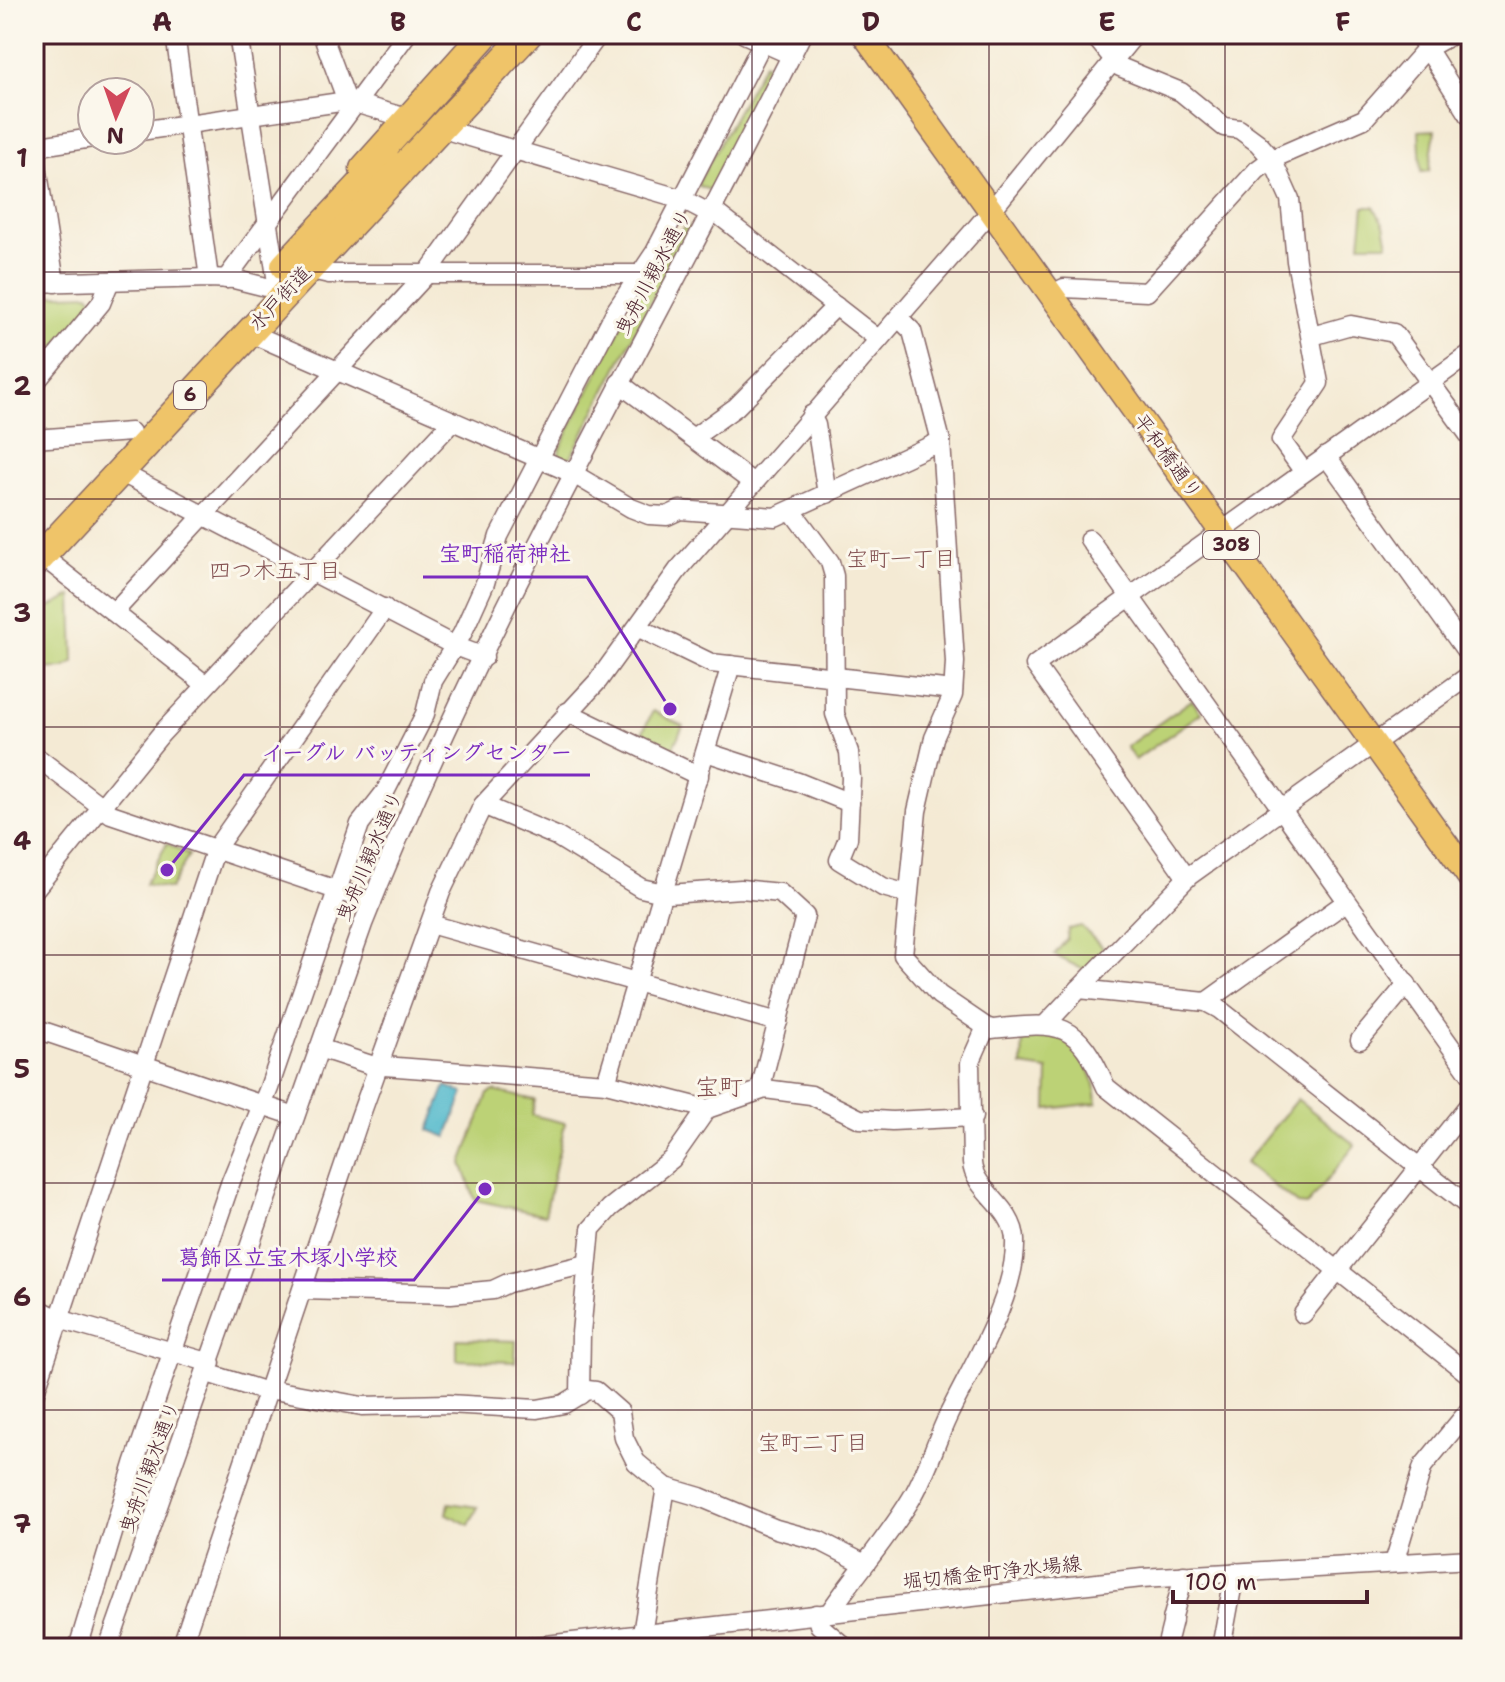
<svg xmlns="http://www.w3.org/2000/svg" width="1505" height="1682" font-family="'Shantell Sans','Klee One',sans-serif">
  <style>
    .green { fill: #bcd276; stroke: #837850; stroke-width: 2 }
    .water { fill: #4eb7cb; stroke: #4c6b7b; stroke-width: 2 }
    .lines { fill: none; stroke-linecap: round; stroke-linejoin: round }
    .minor-casing { stroke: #866666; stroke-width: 21 }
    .major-casing { stroke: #866666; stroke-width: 27 }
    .highway-casing { stroke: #866666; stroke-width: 31 }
    .minor { stroke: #fff; stroke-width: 18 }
    .major { stroke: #efc469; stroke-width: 24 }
    .highway { stroke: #efc469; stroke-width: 28 }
    .grid { fill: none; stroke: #4a1f2b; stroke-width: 2; stroke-opacity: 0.55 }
    .labels { text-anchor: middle; stroke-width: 6; stroke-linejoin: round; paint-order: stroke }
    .shield { fill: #fbf7ec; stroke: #7f6065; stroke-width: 2 }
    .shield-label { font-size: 18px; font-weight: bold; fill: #4a1f2b }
    .street-label { font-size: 20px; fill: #4a1f2b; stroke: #fbf7ec }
    .neighbourhood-label { font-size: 22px; fill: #824f50; stroke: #fbf7ec }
    .quarter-label { font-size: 24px; fill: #824f50; stroke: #fbf7ec }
    .leader { fill: none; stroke: #7b2cbf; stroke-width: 3 }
    .callout-dot { fill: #7b2cbf; stroke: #fbf7ec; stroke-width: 3 }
    .callout-label { font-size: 22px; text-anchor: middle; font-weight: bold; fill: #7b2cbf; stroke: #fbf7ec; stroke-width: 6; stroke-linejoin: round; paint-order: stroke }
    .neatline { fill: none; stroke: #4a1f2b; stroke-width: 3 }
    .grid-label { font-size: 26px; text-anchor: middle; font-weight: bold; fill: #4a1f2b }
  </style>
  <rect width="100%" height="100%" fill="#fbf7ec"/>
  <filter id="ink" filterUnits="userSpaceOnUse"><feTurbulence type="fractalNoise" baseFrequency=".0125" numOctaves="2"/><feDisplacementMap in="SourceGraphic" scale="16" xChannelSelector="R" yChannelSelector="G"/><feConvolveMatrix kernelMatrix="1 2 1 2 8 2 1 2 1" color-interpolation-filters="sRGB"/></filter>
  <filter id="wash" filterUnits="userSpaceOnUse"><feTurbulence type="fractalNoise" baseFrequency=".006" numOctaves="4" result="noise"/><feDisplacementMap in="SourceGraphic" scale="32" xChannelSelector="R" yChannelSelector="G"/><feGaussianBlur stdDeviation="1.8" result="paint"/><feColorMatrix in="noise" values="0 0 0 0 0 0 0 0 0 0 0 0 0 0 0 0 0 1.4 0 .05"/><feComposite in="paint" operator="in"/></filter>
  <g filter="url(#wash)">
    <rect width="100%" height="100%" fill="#f4ead4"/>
    <g class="green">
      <path d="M764,63L771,68L770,74L715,188L711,191L697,185Z"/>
      <path d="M1435,130L1429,171L1421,172L1419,131Z"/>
      <path d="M1364,207H1374L1384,225L1388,244H1360Z"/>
      <path d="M690,226L573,453L568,462L558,460L560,448L633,302L684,227Z"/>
      <path d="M89,294L94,301L41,364L34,358V296Z"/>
      <path d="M72,596L74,662L64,668L34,669V615Z"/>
      <path d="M1192,700L1201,713L1135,760L1126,747Z"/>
      <path d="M653,711L683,726L669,756L638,741Z"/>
      <path d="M167,843L189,855L170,889L145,884Z"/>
      <path d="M1081,926L1106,951L1086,971L1054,955L1067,939L1068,929Z"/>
      <path d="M1050,1031C1078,1048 1096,1069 1097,1103L1047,1109L1048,1070L1022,1066L1023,1034Z"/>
      <path d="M494,1091L535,1100L532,1115L565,1123L545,1215L475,1200L462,1163L488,1094Z"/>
      <path d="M1297,1099L1355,1145L1307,1205L1297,1204L1245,1163Z"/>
      <path d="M457,1339L516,1341L515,1362L457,1360Z"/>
      <path d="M449,1503L478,1507L469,1525L447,1514Z"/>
    </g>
    <path class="water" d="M446,1086L464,1093L447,1137L429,1130Z"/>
  </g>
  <g filter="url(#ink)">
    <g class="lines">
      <defs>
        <g id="minor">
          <path d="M175,34L209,278"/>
          <path d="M238,34L276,276"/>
          <path d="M322,34L347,101"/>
          <path d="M744,34L791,55"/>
          <path d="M1093,34L1120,67L1181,92L1224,127L1239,129L1258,143L1272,159L1290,199L1296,261L1319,383L1281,440L1304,472"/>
          <path d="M1418,34L1471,118"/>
          <path d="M140,131L347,101L407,118"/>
          <path d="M453,132L682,199L709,213"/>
          <path d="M34,146L55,283"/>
          <path d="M34,147L92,138"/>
          <path d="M711,209L878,339"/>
          <path d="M307,269L329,274H640"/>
          <path d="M226,279L407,34"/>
          <path d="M34,283L209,278L234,279L266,287"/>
          <path d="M1051,295L1064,288L1147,292L1257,170L1272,159L1364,119L1426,49L1453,34"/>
          <path d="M899,318L912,331L941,441L955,662L953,695L934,738L917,811L903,955L939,995L986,1027L992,1029C1060,1022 1076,1019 1106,1087L1471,1376"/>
          <path d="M248,332L572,473L631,508L649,515L667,516L680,510L775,517L941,441"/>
          <path d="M1312,336L1351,325L1394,333L1471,438"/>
          <path d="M619,383L752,482"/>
          <path d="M34,384L101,303L110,281"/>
          <path d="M811,415L816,425L827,494"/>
          <path d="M693,438L736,407L836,306"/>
          <path d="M34,439L131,432"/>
          <path d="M1326,456L1471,658"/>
          <path d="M120,472L455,646L484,657"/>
          <path d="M792,511L830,562L834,576L835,714L849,752L851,778L848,838L839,860L883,887L908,894"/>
          <path d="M1089,539L1471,1075"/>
          <path d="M42,556L206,685"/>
          <path d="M114,612L426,275L599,34"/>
          <path d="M639,628L711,663L953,690"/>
          <path d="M567,712L699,776"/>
          <path d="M706,752L798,782L850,803"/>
          <path d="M34,755L111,814L372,902"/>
          <path d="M483,805L556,836L641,888L668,894L741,889L780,893L805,916L760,1090"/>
          <path d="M1187,878L1035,665L1471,353"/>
          <path d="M34,890L161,734L452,422"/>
          <path d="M430,924L778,1022"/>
          <path d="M1079,989L1189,876L1471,674"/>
          <path d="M1206,1002L1346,902"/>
          <path d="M1047,1023L1079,989L1206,1002L1219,1009L1471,1208"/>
          <path d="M34,1028L295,1116"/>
          <path d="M1360,1040L1407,984"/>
          <path d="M319,1048L371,1065L606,1083L707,1109"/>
          <path d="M606,1083L731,665"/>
          <path d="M302,1290L451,1294L493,1290L508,1283L587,1264"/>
          <path d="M34,1307L59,1319L211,1363"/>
          <path d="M1303,1314L1471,1102"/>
          <path d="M207,1373L267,1392"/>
          <path d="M268,1389L362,1406L448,1404L537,1409L564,1404L587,1390L596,1391L620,1412L624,1438L636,1462L666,1487L700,1497L776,1529L820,1541L863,1563"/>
          <path d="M34,1395L216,848L385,608"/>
          <path d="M580,1395L581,1333L591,1229L610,1208L672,1159L707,1109L765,1089L811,1095L860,1119L892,1121L973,1117"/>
          <path d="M1394,1563L1423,1466L1471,1408"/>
          <path d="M829,1613C856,1573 890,1536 914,1494C928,1469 936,1441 948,1416C971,1368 1017,1295 1015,1240C1014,1207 974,1191 972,1163L970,1063L986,1027"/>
          <path d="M816,1614L819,1625L846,1648"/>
          <path d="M1172,1620L1184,1575"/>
          <path d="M642,1634L666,1487"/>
          <path d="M78,1648L134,1464L231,1181L269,1088L360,824L385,792L425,714L433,681L462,634L485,583L499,536L616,310L655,252L767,34"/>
          <path d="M108,1648L363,924C485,616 655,330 802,34"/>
          <path d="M181,1648L360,1117L441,892L483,805L598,681L678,570L991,211L1135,34"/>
          <path d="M519,1648L1142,1578L1471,1559"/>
          <path d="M1166,1648L1173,1620"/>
          <path d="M1221,1648L1235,1572"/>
        </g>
        <path id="major" d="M864,34L1471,879"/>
        <g id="highway">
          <path d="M364,169L485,34"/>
          <path d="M285,266L385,159"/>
          <path d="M34,564L528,34"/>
        </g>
      </defs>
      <use href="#minor" class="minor-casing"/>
      <use href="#major" class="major-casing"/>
      <use href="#highway" class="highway-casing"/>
      <use href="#minor" class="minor"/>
      <use href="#major" class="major"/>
      <use href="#highway" class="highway"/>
    </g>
  </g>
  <path class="grid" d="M280,34V1648M516,34V1648M752,34V1648M989,34V1648M1225,34V1648M34,272H1471M34,499H1471M34,727H1471M34,955H1471M34,1183H1471M34,1410H1471"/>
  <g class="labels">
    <g class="shield">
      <rect x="174" y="381" width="32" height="28" rx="6"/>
      <rect x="1203" y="531" width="56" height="28" rx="6"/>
    </g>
    <g class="shield-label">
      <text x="190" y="401">6</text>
      <text x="1231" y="551">308</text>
    </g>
    <g class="street-label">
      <text transform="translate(653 272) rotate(-62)" y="7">曳舟川親水通り</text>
      <text transform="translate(280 298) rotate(-47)" y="7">水戸街道</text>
      <text transform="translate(1168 456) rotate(54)" y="7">平和橋通り</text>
      <text transform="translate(369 856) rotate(-67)" y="7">曳舟川親水通り</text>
      <text transform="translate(149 1467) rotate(-70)" y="7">曳舟川親水通り</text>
      <text transform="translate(992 1572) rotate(-6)" y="7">堀切橋金町浄水場線</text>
    </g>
    <g class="neighbourhood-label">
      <text x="901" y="566">宝町一丁目</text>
      <text x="275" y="578">四つ木五丁目</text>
      <text x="813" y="1450">宝町二丁目</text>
    </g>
    <g class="quarter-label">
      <text x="719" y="1095">宝町</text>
    </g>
  </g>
  <path class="leader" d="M670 709L587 577H423M167 870L244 775H590M485 1189L414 1280H162"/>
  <g class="callout-dot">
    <circle cx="670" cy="709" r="8"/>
    <circle cx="167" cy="870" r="8"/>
    <circle cx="485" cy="1189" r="8"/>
  </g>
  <g class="callout-label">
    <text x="505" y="561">宝町稲荷神社</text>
    <text x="417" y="760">イーグル バッティングセンター</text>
    <text x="288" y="1265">葛飾区立宝木塚小学校</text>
  </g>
  <rect width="1505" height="1682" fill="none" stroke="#fbf7ec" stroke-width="88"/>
  <g transform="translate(116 116) rotate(182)"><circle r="38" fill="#fbf7ec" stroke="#b4a19f" stroke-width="2"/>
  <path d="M0-6L14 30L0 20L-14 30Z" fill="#d1495b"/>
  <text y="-12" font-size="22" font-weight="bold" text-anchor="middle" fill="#4a1f2b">N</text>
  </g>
  <path d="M1173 1590v12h194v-12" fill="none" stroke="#4a1f2b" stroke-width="4"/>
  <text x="1185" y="1590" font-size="24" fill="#4a1f2b" stroke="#fbf7ec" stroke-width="6" paint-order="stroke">100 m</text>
  <rect x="44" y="44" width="1417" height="1594" class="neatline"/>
  <g class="grid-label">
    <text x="162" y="31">A</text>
    <text x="398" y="31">B</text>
    <text x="634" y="31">C</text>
    <text x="871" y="31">D</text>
    <text x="1107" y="31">E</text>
    <text x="1343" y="31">F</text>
    <text x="22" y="167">1</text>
    <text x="22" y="395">2</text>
    <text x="22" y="622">3</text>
    <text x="22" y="850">4</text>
    <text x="22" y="1078">5</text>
    <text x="22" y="1306">6</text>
    <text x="22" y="1533">7</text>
  </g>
</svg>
